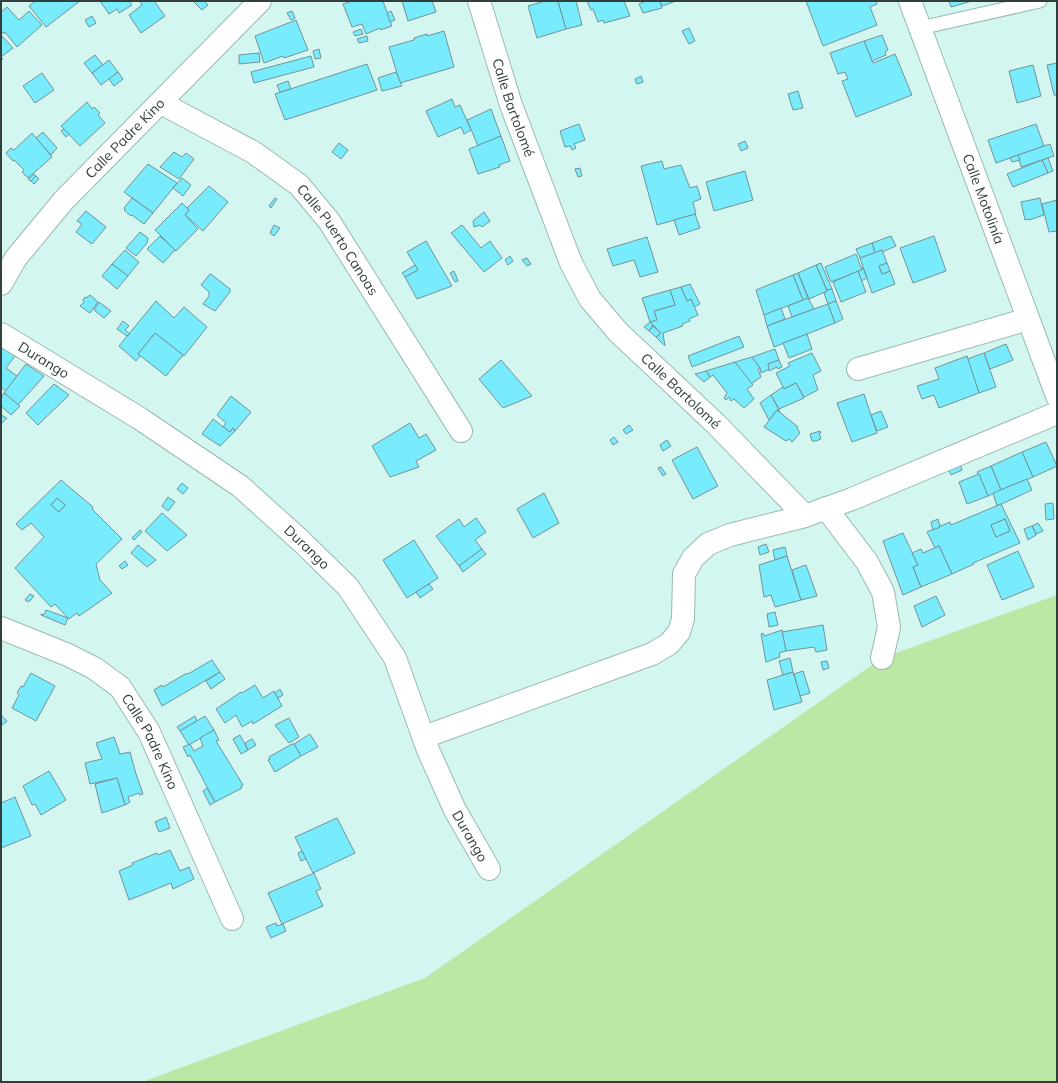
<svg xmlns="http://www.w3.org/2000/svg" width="1058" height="1083" font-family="Mulish,sans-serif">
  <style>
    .green { fill: #bce7a4 }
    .building { fill: #78ecfc; stroke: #729398; fill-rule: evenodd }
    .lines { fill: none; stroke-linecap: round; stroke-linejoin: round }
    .lane-casing { stroke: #98bab4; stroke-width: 15 }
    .street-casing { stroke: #98bab4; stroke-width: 24 }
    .lane { stroke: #fff; stroke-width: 13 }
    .street { stroke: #fff; stroke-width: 22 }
    .labels { text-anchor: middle; stroke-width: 3.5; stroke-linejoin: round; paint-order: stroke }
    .street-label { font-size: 14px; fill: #31403d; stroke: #f0fffc }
  </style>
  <rect width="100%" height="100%" fill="#d3f7f0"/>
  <path class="green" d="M1057,595V1082H142L425,978L882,658Z"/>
  <g class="building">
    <path d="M35,1H80L46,27L29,6Z"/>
    <path d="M100,1H129L132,5L119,13L117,9L109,14Z"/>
    <path d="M140,1H154L165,16L141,33L129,15L142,5Z"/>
    <path d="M193,1H204L208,5L202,10Z"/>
    <path d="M352,1H383L392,26L381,30L380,28L366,34L362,24L352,27L343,4Z"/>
    <path d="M402,1H432L436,12L408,21Z"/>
    <path d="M545,1H558L566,29L537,38L528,6Z"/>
    <path d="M558,1H576L582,25L566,29Z"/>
    <path d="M587,1H624L630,16L604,23L603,20L598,22L593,9L591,10Z"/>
    <path d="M646,1H660L662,8L643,13L639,4Z"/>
    <path d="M660,1H676L662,6Z"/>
    <path d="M806,1H876L877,4L870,7L877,25L823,46Z"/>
    <path d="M949,1H972L951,7Z"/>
    <path d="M7,7L19,20L29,11L42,25L17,47L5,32L4,34L1,31V12Z"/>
    <path d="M292,11L295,18L291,20L287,13Z"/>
    <path d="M391,11L395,20L390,22L387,13Z"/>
    <path d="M92,16L96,23L89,27L85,20Z"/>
    <path d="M296,20L308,50L284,58L283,56L264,63L255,36Z"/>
    <path d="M689,28L695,41L689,44L682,31Z"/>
    <path d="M361,29L363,34L355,36L353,32Z"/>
    <path d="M444,31L454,67L400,83L389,47L414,40V38L427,34V36Z"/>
    <path d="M1,35L13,48L1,57L3,59L1,60Z"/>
    <path d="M882,35L888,50L885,52L886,55L872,61L864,41Z"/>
    <path d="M367,36L368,41L359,43L357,39Z"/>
    <path d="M864,41L873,63L895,54L912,95L856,117L842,81L848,79L845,72L838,74L830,53Z"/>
    <path d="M319,49L321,58L315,59L313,51Z"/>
    <path d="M259,53L260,62L239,64V55Z"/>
    <path d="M95,55L103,65L92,73L84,63Z"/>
    <path d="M311,56L314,67L254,83L251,72Z"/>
    <path d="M109,60L118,72L101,85L92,73Z"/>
    <path d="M1057,63V95H1054L1047,65Z"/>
    <path d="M367,64L377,90L285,120L275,94Z"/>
    <path d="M1033,65L1041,96L1017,103L1009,71Z"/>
    <path d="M118,72L123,79L114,86L109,79Z"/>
    <path d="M396,72L402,86L382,91L378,78Z"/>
    <path d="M42,73L54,90L35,103L23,86Z"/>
    <path d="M641,76L643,82L637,84L635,79Z"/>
    <path d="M288,81L291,89L280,92L277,85Z"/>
    <path d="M798,91L803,108L793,110L788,94Z"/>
    <path d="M452,99L455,107L460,105L471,130L464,134L461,127L438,137L426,111Z"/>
    <path d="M87,102L92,109L94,107L100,113L98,115L105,123L80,146L61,126Z"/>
    <path d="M491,109L501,136L478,146L467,120Z"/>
    <path d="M579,124L585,140L574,144L576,148L572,150L570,146L565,147L560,131Z"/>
    <path d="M1036,124L1044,146L996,163L988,140Z"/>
    <path d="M64,129L69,134L66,137L61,131Z"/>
    <path d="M43,132L57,148L51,155L36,138Z"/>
    <path d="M32,133L52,157L28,178L22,172L24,170L14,160L13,161L6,153L11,148L14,150Z"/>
    <path d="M501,136L510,161L499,165L500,167L478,174L469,149Z"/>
    <path d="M745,141L748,148L741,151L738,144Z"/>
    <path d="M339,143L348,150L341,159L332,152Z"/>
    <path d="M1050,144L1054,156L1021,167L1018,155Z"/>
    <path d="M174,152L182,157L186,153L194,159L179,179L160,167Z"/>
    <path d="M1018,155L1020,160L1012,162L1010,158Z"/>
    <path d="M1048,158L1053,171L1048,173L1042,160Z"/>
    <path d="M1042,160L1048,173L1013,187L1007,174Z"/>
    <path d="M662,161L664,169L681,165L690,188L697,186L701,199L693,202L696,214L657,225L641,166Z"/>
    <path d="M148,164L177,183L153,213L124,192Z"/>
    <path d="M580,168L582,176L578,177L575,169Z"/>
    <path d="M745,171L753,200L714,211L706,182Z"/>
    <path d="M34,174L36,176L31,181L28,179Z"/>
    <path d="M36,176L39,179L34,184L31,181Z"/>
    <path d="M182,178L191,185L183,196L173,188Z"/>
    <path d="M209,186L228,202L203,231L185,215L189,210L187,208Z"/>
    <path d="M132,198L153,213L144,224L132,215L131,216L124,210L125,209L124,208Z"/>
    <path d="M275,198L277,199L271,208L269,206Z"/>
    <path d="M1040,198L1044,215L1029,220V219L1025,220L1021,202Z"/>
    <path d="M1057,200V231L1049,232L1042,204Z"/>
    <path d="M182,203L189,210L185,215L198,229L176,251L155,230Z"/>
    <path d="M86,211L106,227L92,244L76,232L82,224L77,221Z"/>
    <path d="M484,212L490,221L482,227L480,225L474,227L473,221Z"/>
    <path d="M695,214L700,228L679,235L674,220Z"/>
    <path d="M274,225L280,228L274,236L270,233Z"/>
    <path d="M462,225L481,248L490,241L502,258L484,272L451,233Z"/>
    <path d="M140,232L148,238L147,243L136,256L126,248Z"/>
    <path d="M160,236L175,250L163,263L147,249Z"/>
    <path d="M891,236L896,246L882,252V250L875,253L872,243Z"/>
    <path d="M934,236L946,271L913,283L900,248Z"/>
    <path d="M647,237L658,272L640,277L634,260L613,266L607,249Z"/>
    <path d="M426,241L452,286L417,299L405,277L418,270L407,252Z"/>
    <path d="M872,243L875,253L860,258L856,249Z"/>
    <path d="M125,250L139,262L128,276L112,264Z"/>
    <path d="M882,250L887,263L879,266L882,274L890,271L895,284L872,293L860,258Z"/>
    <path d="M856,254L862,270L831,282L825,267Z"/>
    <path d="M510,256L513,261L508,265L505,260Z"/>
    <path d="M527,258L531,264L527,266L522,260Z"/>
    <path d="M821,263L832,289L827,290L816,265Z"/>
    <path d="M887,263L890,271L882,274L879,266Z"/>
    <path d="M112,264L128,276L117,289L102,276Z"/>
    <path d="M415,265L418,270L405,277L402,273Z"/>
    <path d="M816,265L827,291L809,299L798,273Z"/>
    <path d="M861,268H863L867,278L861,281L858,271L862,270Z"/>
    <path d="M454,271L458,281L455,282L450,273Z"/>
    <path d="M858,271L866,292L841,302L833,282Z"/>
    <path d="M798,273L808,298L803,300L793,275Z"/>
    <path d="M210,274L212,275L230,289V292L215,311L203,304L209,296V292L201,285Z"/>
    <path d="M793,275L803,300L764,315L756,290Z"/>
    <path d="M690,284L700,304L694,307L691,299L687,301L681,287Z"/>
    <path d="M681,287L687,301L691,299L698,315L689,319L690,321L682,324L683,326L663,333L665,346L656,337L661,333L650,322L657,320L654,311L675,305L670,290Z"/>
    <path d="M832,289L836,301L828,304L824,293L827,291V290Z"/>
    <path d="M670,290L675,305L654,311L657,320L650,322L642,298Z"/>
    <path d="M90,295L98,302L90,313L80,306L84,302L83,300L85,297L86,298Z"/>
    <path d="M808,298L814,309L792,317L788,306Z"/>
    <path d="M156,301L174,318L184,307L207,327L184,356L155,333L138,354L140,356L136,361L119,346Z"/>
    <path d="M836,301L843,319L835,323L828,304Z"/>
    <path d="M99,302L111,311L104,318L94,310Z"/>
    <path d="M828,304L835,323L774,347L767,326Z"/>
    <path d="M781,308L785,319L767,326L764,315Z"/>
    <path d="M123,321L129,326L125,330L130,334L127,336L117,329Z"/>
    <path d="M650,322L653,325L649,331L644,327Z"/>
    <path d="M653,326L661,333L656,337L649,331Z"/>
    <path d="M155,333L183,355L166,376L138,354Z"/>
    <path d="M807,334L812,349L789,358L783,343Z"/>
    <path d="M739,336L744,347L692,367L688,356Z"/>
    <path d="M1006,344L1013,360L990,369L984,353Z"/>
    <path d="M1,346L15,356L6,368L17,376L6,391L1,387Z"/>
    <path d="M775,349L779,360L768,364L770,369L761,373L760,368L752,357Z"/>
    <path d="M812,353L821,371L813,375L818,390L804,397L796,383L784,389L776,373L790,366L788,363Z"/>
    <path d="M984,353L996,387L979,393L967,359Z"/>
    <path d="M967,356L979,393L939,408L934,395L922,399L917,386L939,379L935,368Z"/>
    <path d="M752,357L760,368L758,369L761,377L751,384L735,362Z"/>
    <path d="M501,360L532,396L503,408L479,379Z"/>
    <path d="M779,360L782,367L778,369L777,367L769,371L768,364Z"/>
    <path d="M735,362L753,385L747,389L754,399L744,408L734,399L731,401L729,397L726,400L724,398L727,393L713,375L710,377L706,371Z"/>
    <path d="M26,364L44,376L18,405L4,393Z"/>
    <path d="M706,371L710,377L704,382L695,374Z"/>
    <path d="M796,383L804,398L779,409L771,395L783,387L784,389Z"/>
    <path d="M54,384L69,395L38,425L26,413Z"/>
    <path d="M4,393L20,406L11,415L1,406V398Z"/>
    <path d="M864,394L877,433L852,442L837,403Z"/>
    <path d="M771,395L780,412L777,410L769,420L760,403Z"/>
    <path d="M231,396L251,412L235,431L233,428L230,432L223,427L226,423L217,415Z"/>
    <path d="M777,410L798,427L797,428L800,433L792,442L789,439L786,441L764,427Z"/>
    <path d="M881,411L888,427L877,431L871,415Z"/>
    <path d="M1,415L7,418L1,424Z"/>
    <path d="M213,419L230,432L233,428L235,431L220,446L202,434Z"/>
    <path d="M410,423L419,438L426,434L436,450L416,461L419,467L390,477L372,446Z"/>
    <path d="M629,425L633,430L626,434L623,430Z"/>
    <path d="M820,431L821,433H819L821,439L816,441H812L810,434Z"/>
    <path d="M614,437L618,442L613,445L610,440Z"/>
    <path d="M667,440L671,446L663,451L660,445Z"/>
    <path d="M1046,442L1057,466L1033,477L1022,452Z"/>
    <path d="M697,447L718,486L693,499L672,460Z"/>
    <path d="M1022,452L1033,477L1001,490L991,466Z"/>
    <path d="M958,459L962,470L951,475L947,465Z"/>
    <path d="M991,466L1001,490L988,496L977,472Z"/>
    <path d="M661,467L666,474L663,476L658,468Z"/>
    <path d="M979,474L988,496L967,504L959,482Z"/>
    <path d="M1027,479L1032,490L997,506L993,493Z"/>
    <path d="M61,480L93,507L92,509L122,539L96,564L100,580L112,593L79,616L77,613L69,619L55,604L51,607L15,568L44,537L31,523L22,530L16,524ZM57,498L65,505L59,512L51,505Z"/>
    <path d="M182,483L188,488L183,494L177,489Z"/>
    <path d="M544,493L559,523L533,538L517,509Z"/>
    <path d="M168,497L175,502L168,511L162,506Z"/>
    <path d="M57,498L65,505L59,512L51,505Z"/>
    <path d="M1053,503L1054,519L1046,520L1045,504Z"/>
    <path d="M1001,504L1020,543L973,563L974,564L952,574L939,546L935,548L927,532L950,522L951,525ZM1005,519L1010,531L996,537L991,525Z"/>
    <path d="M162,513L187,535L167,551L145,531Z"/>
    <path d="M476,518L486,532L475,540L482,549L459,566L436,536L459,519L464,527Z"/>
    <path d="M938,519L940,527L933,530L931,522Z"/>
    <path d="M1005,519L1010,531L996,537L991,525Z"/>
    <path d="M1038,523L1043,531L1036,534L1032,526Z"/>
    <path d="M1032,526L1036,535L1028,540L1024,529Z"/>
    <path d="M140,530L142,532L134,540L132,538Z"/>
    <path d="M903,533L918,565L913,567L921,587L903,595L883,541Z"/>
    <path d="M414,540L438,578L407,598L383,560Z"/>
    <path d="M766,544L769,552L760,555L758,547Z"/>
    <path d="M138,545L156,560L147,567L131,553Z"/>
    <path d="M939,546L952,574L921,587L913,567L918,565L912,553L921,549L923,553Z"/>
    <path d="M785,547L787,556L775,560L773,550Z"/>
    <path d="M482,549L486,554L463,572L459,566Z"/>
    <path d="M1018,551L1034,587L1002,600L987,565Z"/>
    <path d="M787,556L801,600L775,607L771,595L764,597L759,565Z"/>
    <path d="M125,561L128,565L122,569L119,566Z"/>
    <path d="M806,565L817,596L801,600L792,570Z"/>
    <path d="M429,584L433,589L420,598L416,592Z"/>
    <path d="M30,594L34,596L29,602L25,600Z"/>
    <path d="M936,596L945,615L922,627L914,606Z"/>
    <path d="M46,610L68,618L65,625L41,615V614L44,615Z"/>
    <path d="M775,612L778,625L769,627L767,614Z"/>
    <path d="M823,625L827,650L816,652L814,647L786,651L782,632Z"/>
    <path d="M782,630L786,651L779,653L780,657L766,662L761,634L763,633L764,636Z"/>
    <path d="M790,658L793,672L783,675L779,661Z"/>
    <path d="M212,660L220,672L162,706L154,690L162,685L163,687L187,673L188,674Z"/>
    <path d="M827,661L829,668L823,670L821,662Z"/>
    <path d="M803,671L810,693L800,696L794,674Z"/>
    <path d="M220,672L225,679L211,689L206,681Z"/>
    <path d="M793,672L802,702L774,710L767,680Z"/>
    <path d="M31,673L55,686L36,721L12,708L19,695L17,693L21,686L23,687Z"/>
    <path d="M255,685L263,698L274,691L282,706L253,724L252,721L242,727L236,715L225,723L216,709L241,692L242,693Z"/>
    <path d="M280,689L283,695L278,698L275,693Z"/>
    <path d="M1,715L7,721L2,725L1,724Z"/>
    <path d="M195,716L197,721L180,731L177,727Z"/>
    <path d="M205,716L214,730L189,745L180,731Z"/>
    <path d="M289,718L299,737L289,743L275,725Z"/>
    <path d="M214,730L219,740L216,741L243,785L241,786L242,788L215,802L190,755L188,757L183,747L190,744L194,751L203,746L200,738Z"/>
    <path d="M310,734L318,747L301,756L294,744Z"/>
    <path d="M240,735L248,750L241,754L233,739Z"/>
    <path d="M114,737L120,754L130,752L136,774L143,794L140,795L139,793L128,797L130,802L125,805L117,778L90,784L85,763L102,759L96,743Z"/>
    <path d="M252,739L256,745L248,750L245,743Z"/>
    <path d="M292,744H294L301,756L275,772L268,760L270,759L269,757Z"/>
    <path d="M49,771L66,800L41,815L35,804L32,805L23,786Z"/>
    <path d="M117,778L125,805L102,813L95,784Z"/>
    <path d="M207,788L215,802L210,805L203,791Z"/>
    <path d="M15,797L31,836L1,848V803Z"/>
    <path d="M166,817L170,828L159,832L155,822Z"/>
    <path d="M337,818L355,853L313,873L295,837Z"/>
    <path d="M170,850L180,871L189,867L194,879L173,889L171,883L129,900L119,871L133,865L132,863L157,853L158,855Z"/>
    <path d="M302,851L306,859L301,861L298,853Z"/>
    <path d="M314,873L321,889L316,891L323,906L282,924L268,893Z"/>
    <path d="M276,923L277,926L283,924L286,931L271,938L266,927Z"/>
  </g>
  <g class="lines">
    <defs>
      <path id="lane" d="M920,28L1040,1"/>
      <g id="street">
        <path id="s1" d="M479,1L511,105L571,263L590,299L618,332L716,424L805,516L852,499L1057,413"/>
        <path id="s2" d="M910,1L1057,396"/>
        <path id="s3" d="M161,103L253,152L299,185L329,221L461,431"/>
        <path id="s4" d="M1,284L16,258L64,200L260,1"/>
        <path id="s5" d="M1,334L139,418L240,486L301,541L348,587L395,658L428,750L455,810L489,869"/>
        <path d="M858,369L1028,319"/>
        <path d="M826,508L867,562L883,592L889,627L882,658"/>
        <path id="s6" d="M1,628L68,655L94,668L120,687L149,732L232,919"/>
        <path d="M424,737L652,654L669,644L679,632L683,619L684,574L693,558L708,544L730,535L805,516"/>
      </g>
    </defs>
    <use href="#lane" class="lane-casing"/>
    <use href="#street" class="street-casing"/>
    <use href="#lane" class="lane"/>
    <use href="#street" class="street"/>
  </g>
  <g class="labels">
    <g class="street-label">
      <text dy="5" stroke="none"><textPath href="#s1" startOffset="112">Calle Bartolomé</textPath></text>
      <text dy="5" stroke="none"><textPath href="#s4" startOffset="192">Calle Padre Kino</textPath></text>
      <text dy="5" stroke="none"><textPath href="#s2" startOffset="211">Calle Motolinía</textPath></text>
      <text dy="5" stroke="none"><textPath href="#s3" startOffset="228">Calle Puerto Canoas</textPath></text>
      <text dy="5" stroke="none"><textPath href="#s5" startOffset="50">Durango</textPath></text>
      <text dy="5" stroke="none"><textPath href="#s1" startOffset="448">Calle Bartolomé</textPath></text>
      <text dy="5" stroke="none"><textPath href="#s5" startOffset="374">Durango</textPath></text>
      <text dy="5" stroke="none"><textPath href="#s6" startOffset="196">Calle Padre Kino</textPath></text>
      <text dy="5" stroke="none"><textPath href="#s5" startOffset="710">Durango</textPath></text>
    </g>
  </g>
  <rect width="1058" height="1083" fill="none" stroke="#31403d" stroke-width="4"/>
</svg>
